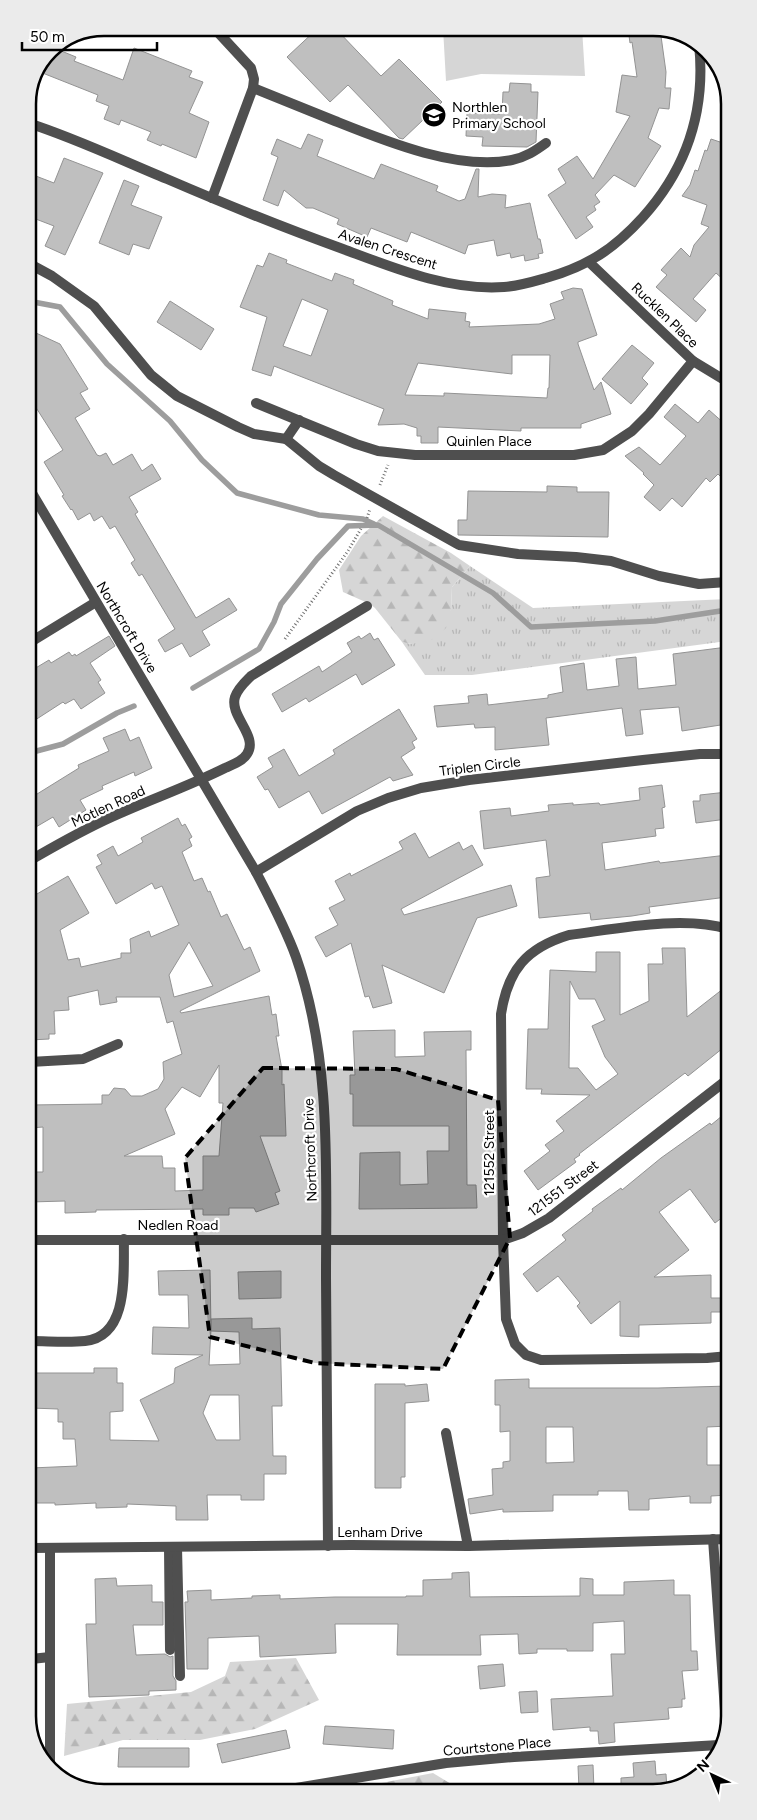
<svg xmlns="http://www.w3.org/2000/svg" width="757" height="1820" font-family="Figtree,sans-serif">
  <style>
    .grass { fill: url(#grass-tufts) }
    .forest { fill: url(#forest-firs) }
    .pitch { fill: #d6d6d6 }
    .lines { fill: none; stroke-linecap: round; stroke-linejoin: round }
    .stream { stroke: #9d9d9d; stroke-width: 5.5 }
    .building { fill: #bfbfbf; stroke: #939393; fill-rule: evenodd }
    .path { stroke: #717171; stroke-width: 3; stroke-dasharray: 1 2.5; stroke-linecap: butt }
    .service { stroke: #4f4f4f; stroke-width: 10 }
    .minor { stroke: #4f4f4f; stroke-width: 10 }
    .tertiary { stroke: #4f4f4f; stroke-width: 10 }
    .marked { fill: #000; fill-opacity: 0.2; stroke: #000; stroke-width: 4; stroke-dasharray: 10 6; stroke-linejoin: round }
    .labels { text-anchor: middle; stroke-width: 4.5; stroke-linejoin: round; paint-order: stroke }
    .poi-label { font-size: 14px; fill: #000; stroke: #fff; text-anchor: start }
    .street-label { font-size: 14px; fill: #000; stroke: #fff }
    .rim { fill: none; stroke: #000; stroke-width: 2.5 }
  </style>
  <defs>
    <pattern id="grass-tufts" width="24" height="20" patternUnits="userSpaceOnUse" patternTransform="scale(1.25)"><rect width="24" height="20" fill="#d6d6d6"/><path d="M3 7l-1-3M5 7V3M7 7l1-3M15 17l-1-3M17 17v-4M19 17l1-3" fill="none" stroke="#b6b6b6"/></pattern>
    <pattern id="forest-firs" width="22" height="20" patternUnits="userSpaceOnUse" patternTransform="scale(1.25)"><rect width="22" height="20" fill="#d6d6d6"/><path d="M5 1l3.5 6h-7zM16 11l3.5 6h-7z" fill="#b6b6b6"/></pattern>
  </defs>
  <rect width="100%" height="100%" fill="#fff"/>
  <path class="grass" d="M470,566L533,608L727,599V641L472,675H425L402,642L411,644L451,610L452,587Z"/>
  <g class="forest">
    <path d="M383,516L451,553L470,566L452,587L451,610L446,628L430,641L411,644L402,642L375,608L370,604L343,592L339,570L361,536Z"/>
    <path d="M296,1658L319,1700L255,1729L200,1740H123L64,1756L67,1704L191,1692L225,1676L230,1662Z"/>
    <path d="M433,1773L461,1790L340,1791Z"/>
  </g>
  <path class="pitch" d="M443,28H582L585,76L481,74L446,81Z"/>
  <g class="lines">
    <g class="stream">
      <path d="M28,301L60,307L107,364L170,421L202,460L237,493L319,515L363,519L374,524"/>
      <path d="M193,688L259,649L274,622L281,604L317,559L348,526L378,525L493,593L531,627L655,621L727,610"/>
      <path d="M29,753L63,744L117,713L134,706"/>
    </g>
  </g>
  <g class="building">
    <path d="M318,28H335L381,76L399,59L442,102L403,139L399,138L348,85L330,102L287,57Z"/>
    <path d="M628,28L660,29L666,72L665,88H671L669,109L659,108L648,138L661,146L635,187L614,175L595,195L600,202L594,206L596,210L586,217L593,227L576,239L548,195L566,183L558,169L577,156L593,179L630,116L616,112L622,75L637,77L632,42L630,43Z"/>
    <path d="M54,48L76,57L74,61L123,80L134,48L192,71L189,77L203,82L189,113L209,122L196,158L162,144L161,146L147,140L151,132L121,120L119,125L104,119L109,106L96,101L98,95L40,72L50,50Z"/>
    <path d="M510,83L531,84V92H538L536,142L527,147L482,146L483,137L466,136L467,113L502,114L503,92H509Z"/>
    <path d="M308,134L323,140L317,156L374,179L381,164L438,186L436,191L459,201L465,199L476,169H479L478,197L492,194L506,195L505,208L530,203L538,239H540L543,253L538,254L539,258L525,261L524,255L511,258L510,253L497,256L494,240L468,245L465,254L411,232L407,242L371,228L367,237L337,224L339,219L313,208H306L284,190L278,206L263,200L278,157L271,154L277,139L301,149Z"/>
    <path d="M711,139L726,144V282L716,273L693,299L706,310L696,322L656,287L667,275L661,270L681,248L690,257L694,245L709,227L701,224L707,205L682,196L690,185L695,170L698,171L705,150L707,151Z"/>
    <path d="M64,158L103,173L65,255L45,246L54,226L28,216V173L54,183Z"/>
    <path d="M124,180L139,186L131,205L162,217L149,249L133,244L129,255L99,243Z"/>
    <path d="M269,253L287,260L286,263L332,281L335,273L354,280L353,284L393,301L392,305L428,319L429,309L466,313L465,321L470,322L469,327L539,324L555,319L550,304L564,299L561,292L573,288L582,289L597,335L578,342V344L594,390L601,382L611,414L581,424V428H521V431L438,427V443H421V436H417V428L404,424L378,425L384,409L274,366L271,376L252,370L267,317L240,307L257,265L263,267ZM302,299L328,310L311,356L283,346ZM512,355H550L549,388H548L547,398L444,393V396L405,395L418,363L512,374Z"/>
    <path d="M170,301L214,329L201,350L157,322Z"/>
    <path d="M36,333L60,344L88,389L80,393L90,409L75,418L97,455L100,456L106,453L113,465L132,454L142,471L152,464L161,479L129,497L138,512L135,514L196,618L229,598L237,610L202,631L210,645L190,657L182,643L165,652L158,640L175,629L142,574L139,576L131,563L135,560L115,526L110,529L102,516L94,521L90,513L78,520L72,509L71,510L62,496L64,495L44,462L63,450L28,395V337Z"/>
    <path d="M632,345L654,363L642,378L648,384L631,404L602,379Z"/>
    <path d="M675,404L698,423L709,410L726,425V482L718,474L710,482L706,478L682,507L672,498L660,511L644,497L654,485L643,474L644,473L625,456L639,447L660,465L686,436L664,417Z"/>
    <path d="M547,486L577,487V492H609L608,537L458,535V520H467L468,491L547,492Z"/>
    <path d="M370,633L374,640L378,638L395,665L362,685L356,674L309,702L306,698L282,712L272,694L319,666L322,672L352,652L347,643L359,636L361,639Z"/>
    <path d="M109,636L115,646L90,663L101,680L98,682L105,693L81,709L74,699L65,704L63,702L29,724V672L49,660L51,663L69,652L72,656L75,654L76,656Z"/>
    <path d="M727,647V724L682,731L679,707L640,710L643,734L626,736L622,708L546,718L549,745L495,750V727L475,728L474,724L437,727L434,706L469,703L468,696L487,694L488,705L548,698V695L563,692L560,667L584,663L587,690L619,686L616,659L636,657L638,689L676,685L673,654Z"/>
    <path d="M399,709L417,739L412,742L415,748L401,757L413,775L393,781L390,777L322,814L309,791L279,808L268,789L265,790L257,777L273,767L268,758L284,749L299,776L335,754L333,750Z"/>
    <path d="M125,729L130,741L139,737L152,768L135,776L134,772L102,786L103,789L80,800L86,810L59,827L53,817L29,831V799L79,768L78,765L109,751L103,738Z"/>
    <path d="M662,785L665,807L662,808L664,828L655,829L656,836L602,843L605,870L659,861L660,863L727,855V897L649,907L650,913L632,916L591,920L590,913L539,918L536,878L550,876L546,840L484,849L480,811L510,808L511,816L549,811L548,805L573,803V805L599,803L600,805L640,800L639,788Z"/>
    <path d="M727,792V819L696,823L693,801H700V795Z"/>
    <path d="M178,818L182,826L185,824L192,837L189,839L192,846L182,852L194,881L202,878L208,892L210,891L221,917L227,914L244,950L250,947L260,971L180,1011L181,1013L269,996L272,1015L276,1014L279,1036H276L282,1070V1085L284,1084L286,1136H260L280,1191L275,1193L279,1204L256,1212L254,1208H229V1215H203V1209L96,1210V1212L65,1213V1201L30,1202V1172H43V1127L30,1128V1105L102,1104V1095H109L114,1088L125,1089L131,1096H142L158,1089L164,1079L163,1062L182,1054L173,1021L167,1023L160,997H116L117,1002L100,1005L98,990L68,997L69,1010L54,1011L55,1034H49V1039L30,1040V898L68,876L89,913L60,930L68,960L79,958L81,967L121,958V953H131L130,939L149,931L151,937L179,925L162,886L155,889L152,883L116,904L96,867L102,864L97,855L113,846L118,856L143,842L141,838ZM189,942L213,986L174,997L169,975ZM219,1065V1103H223L219,1156H203V1190L175,1191V1168H163L162,1156H124L175,1134L165,1109L182,1087L200,1097Z"/>
    <path d="M415,833L429,858L459,842L463,850L472,845L483,865L401,909L404,915L511,885L517,906L477,918L444,993L382,965L392,1003L373,1008L369,996L365,997L351,943L326,957L315,937L338,925L329,908L345,900L335,881L350,873L351,876L403,849L399,842Z"/>
    <path d="M662,948H685L687,1017L728,985V1044L688,1076L685,1073L639,1108L579,1154L580,1155L574,1159L576,1162L538,1190L524,1171L550,1151L545,1145L564,1131L556,1121L590,1095L541,1094L542,1089H526L528,1029H548L550,970L596,972V952H620V1015L649,1001L648,964H663ZM570,981L579,999H595L605,1020L592,1026L605,1057L618,1074L596,1090L578,1068H569Z"/>
    <path d="M395,1030V1057L425,1056L424,1032L471,1031V1050H466L467,1185H476L477,1208L359,1209L360,1153L400,1152V1185L428,1184L427,1151H449V1126H353V1094H350V1075H355L353,1031Z"/>
    <path d="M728,1111V1213L715,1223L690,1189L659,1212L689,1250L654,1277L711,1275V1298H724V1312H711V1323L639,1325V1337L620,1336V1301L591,1324L577,1306L580,1303L558,1276L537,1292L523,1274L566,1240L562,1235L593,1211L592,1209L621,1188L622,1190L661,1158L710,1123L711,1125Z"/>
    <path d="M210,1270L211,1329L209,1365L240,1364L239,1332L211,1331V1319L252,1318V1329L280,1328L282,1406H272L273,1456H286V1474H264V1500H241V1495H207L208,1520H176V1506L127,1504V1507L96,1508V1503L55,1505V1503H31V1468L77,1466L75,1439H63V1422H58V1409L31,1408V1373H94V1368H117V1383H123V1411L110,1412V1440L159,1441L140,1400L174,1383L175,1368L203,1355L152,1354L153,1327L189,1328L188,1295H159L158,1271ZM210,1395H239L240,1440H216L203,1413Z"/>
    <path d="M281,1271V1298L239,1299L238,1272Z"/>
    <path d="M529,1379V1388H658L729,1386V1426L707,1427V1465H729V1495L711,1496V1503H690V1496L649,1499V1510H629L628,1491H598V1495H553V1511L503,1512V1509L470,1514L468,1499L493,1495L492,1469L503,1468V1462L510,1461V1431L500,1432V1405H495V1380ZM546,1427H573L574,1462L546,1463Z"/>
    <path d="M375,1384H405V1386L427,1384L429,1401L405,1403V1477H401V1488H375Z"/>
    <path d="M469,1572L470,1597L580,1596V1578L593,1579V1595H624V1582L674,1580V1595H690L691,1651H697L698,1670L682,1671L685,1699H682V1707L668,1708L669,1719L614,1723L615,1742L599,1744L598,1731H590V1727L553,1730L551,1699L613,1696L611,1654H625L624,1621L593,1623V1651H567V1649H537V1653L519,1654L518,1634L480,1635L481,1655H397L398,1624H335L336,1653L260,1657L259,1636L208,1638V1669H187L185,1602H188L187,1591L211,1590V1600L252,1598V1596L280,1595V1599L335,1597H406V1596H423V1580L452,1579V1573Z"/>
    <path d="M116,1578L117,1586L152,1585V1602H163V1625H133L136,1655L165,1654L170,1657L173,1656V1676L176,1681V1690L149,1691V1695L89,1697L86,1624H96L95,1579Z"/>
    <path d="M503,1664L505,1686L480,1689L478,1666Z"/>
    <path d="M537,1691L538,1712L521,1713L519,1692Z"/>
    <path d="M325,1726L394,1730L393,1749L323,1744Z"/>
    <path d="M286,1730L290,1748L222,1763L217,1744Z"/>
    <path d="M119,1748H189V1767H118Z"/>
    <path d="M655,1761L656,1775L666,1774L667,1789H621V1778L634,1777L633,1763Z"/>
    <path d="M593,1765L594,1789H579L578,1766Z"/>
  </g>
  <g class="lines">
    <g class="path">
      <path d="M380,485L388,465"/>
      <path d="M367,518L370,509"/>
      <path d="M285,639L348,551L362,527"/>
    </g>
    <g class="service">
      <path d="M253,88C280,99 307,110 335,121C385,141 458,171 512,160C526,157 535,151 546,143"/>
      <path d="M212,198L253,88L254,79L251,68L214,28"/>
      <path d="M446,1433L468,1546"/>
      <path d="M169,1547L170,1650"/>
      <path d="M177,1547L180,1676"/>
      <path d="M31,1659L50,1657"/>
    </g>
    <g class="minor">
      <path d="M28,123C75,138 121,160 167,179C225,204 284,228 343,249C394,268 449,291 504,287C519,286 532,282 546,278C588,266 614,249 643,217C687,168 706,110 699,44"/>
      <path d="M589,262L693,361L726,381"/>
      <path d="M28,263L52,276L94,306L151,375L177,396L238,427L254,434L286,439L299,420"/>
      <path d="M256,403L356,444L378,451L415,455H574L603,450L632,431L649,414L693,361"/>
      <path d="M286,439L319,466L334,475L459,545L518,554L576,557L611,561L659,576L699,584L727,582"/>
      <path d="M29,488L256,872C270,899 285,927 296,957C332,1059 326,1172 326,1278C327,1367 327,1457 328,1546"/>
      <path d="M29,643L96,602"/>
      <path d="M29,861C53,847 78,833 103,821C143,802 185,788 225,768C232,765 243,761 247,754C259,736 229,716 235,697C238,688 245,682 251,676L367,606"/>
      <path d="M256,872L357,811L388,798L421,788L469,780L643,760L700,754H727"/>
      <path d="M728,929C682,915 616,929 569,935C526,948 508,970 501,1014L503,1240L506,1319L515,1344L526,1355L541,1360L707,1358L729,1356"/>
      <path d="M30,1062L83,1059L118,1044"/>
      <path d="M30,1240H503L523,1233L549,1218L728,1079"/>
      <path d="M31,1341C48,1341 67,1343 85,1341C130,1336 123,1272 124,1239"/>
      <path d="M50,1548V1766"/>
      <path d="M278,1791L446,1763L514,1757L719,1745"/>
    </g>
    <g class="tertiary">
      <path d="M713,1539L726,1725"/>
      <path d="M31,1548L351,1545L468,1546L729,1539"/>
    </g>
  </g>
  <path class="marked" d="M263,1068L396,1069L498,1100L510,1238L443,1369L315,1363L210,1337L185,1158Z"/>
  <defs>
    <symbol id="school-disc" viewBox="-11 -11 22 22"><circle r="9.5" fill="#000" stroke="#fff"/><path d="M0-5L7-2L0 1L-7-2ZM-4 1L0 2.5L4 1V4Q0 6-4 4Z" fill="#fff"/></symbol>
  </defs>
  <g fill-rule="evenodd">
    <use href="#school-disc" x="420" y="101" width="28" height="28"/>
  </g>
  <g class="labels">
    <g class="poi-label">
      <text x="452" y="112">Northlen<tspan x="452" dy="16">Primary School</tspan></text>
    </g>
    <g class="street-label">
      <text transform="translate(388 249) rotate(18)" y="5">Avalen Crescent</text>
      <text transform="translate(665 315) rotate(44)" y="5">Rucklen Place</text>
      <text x="489" y="446">Quinlen Place</text>
      <text transform="translate(127 627) rotate(59)" y="5">Northcroft Drive</text>
      <text transform="translate(480 766) rotate(-7)" y="5">Triplen Circle</text>
      <text transform="translate(108 806) rotate(-25)" y="5">Motlen Road</text>
      <text transform="translate(310 1150) rotate(-92)" y="5">Northcroft Drive</text>
      <text transform="translate(489 1153) rotate(-90)" y="5">121552 Street</text>
      <text transform="translate(563 1188) rotate(-37)" y="5">121551 Street</text>
      <text x="178" y="1230">Nedlen Road</text>
      <text x="380" y="1537">Lenham Drive</text>
      <text transform="translate(497 1746) rotate(-5)" y="5">Courtstone Place</text>
    </g>
  </g>
  <path d="M0 0H757V1820H0ZM104 36H653A68 68 0 0 1 721 104V1716A68 68 0 0 1 653 1784H104A68 68 0 0 1 36 1716V104A68 68 0 0 1 104 36Z" fill="#ebebeb" fill-rule="evenodd"/>
  <path class="rim" d="M104 36H653A68 68 0 0 1 721 104V1716A68 68 0 0 1 653 1784H104A68 68 0 0 1 36 1716V104A68 68 0 0 1 104 36Z"/>
  <g transform="translate(712 1775) rotate(316)" stroke="#ffffff" stroke-width="4" paint-order="stroke">
  <path d="M0-4L9 19L0 12L-9 19Z" fill="#000000"/>
  <text y="-8" font-size="14" font-weight="bold" text-anchor="middle" fill="#000000">N</text>
  </g>
  <path d="M22 42v8h135v-8" fill="none" stroke="#000000" stroke-width="2.5"/>
  <text x="30" y="42" font-size="15" fill="#000000" stroke="#ffffff" stroke-width="4" paint-order="stroke">50 m</text>
</svg>
